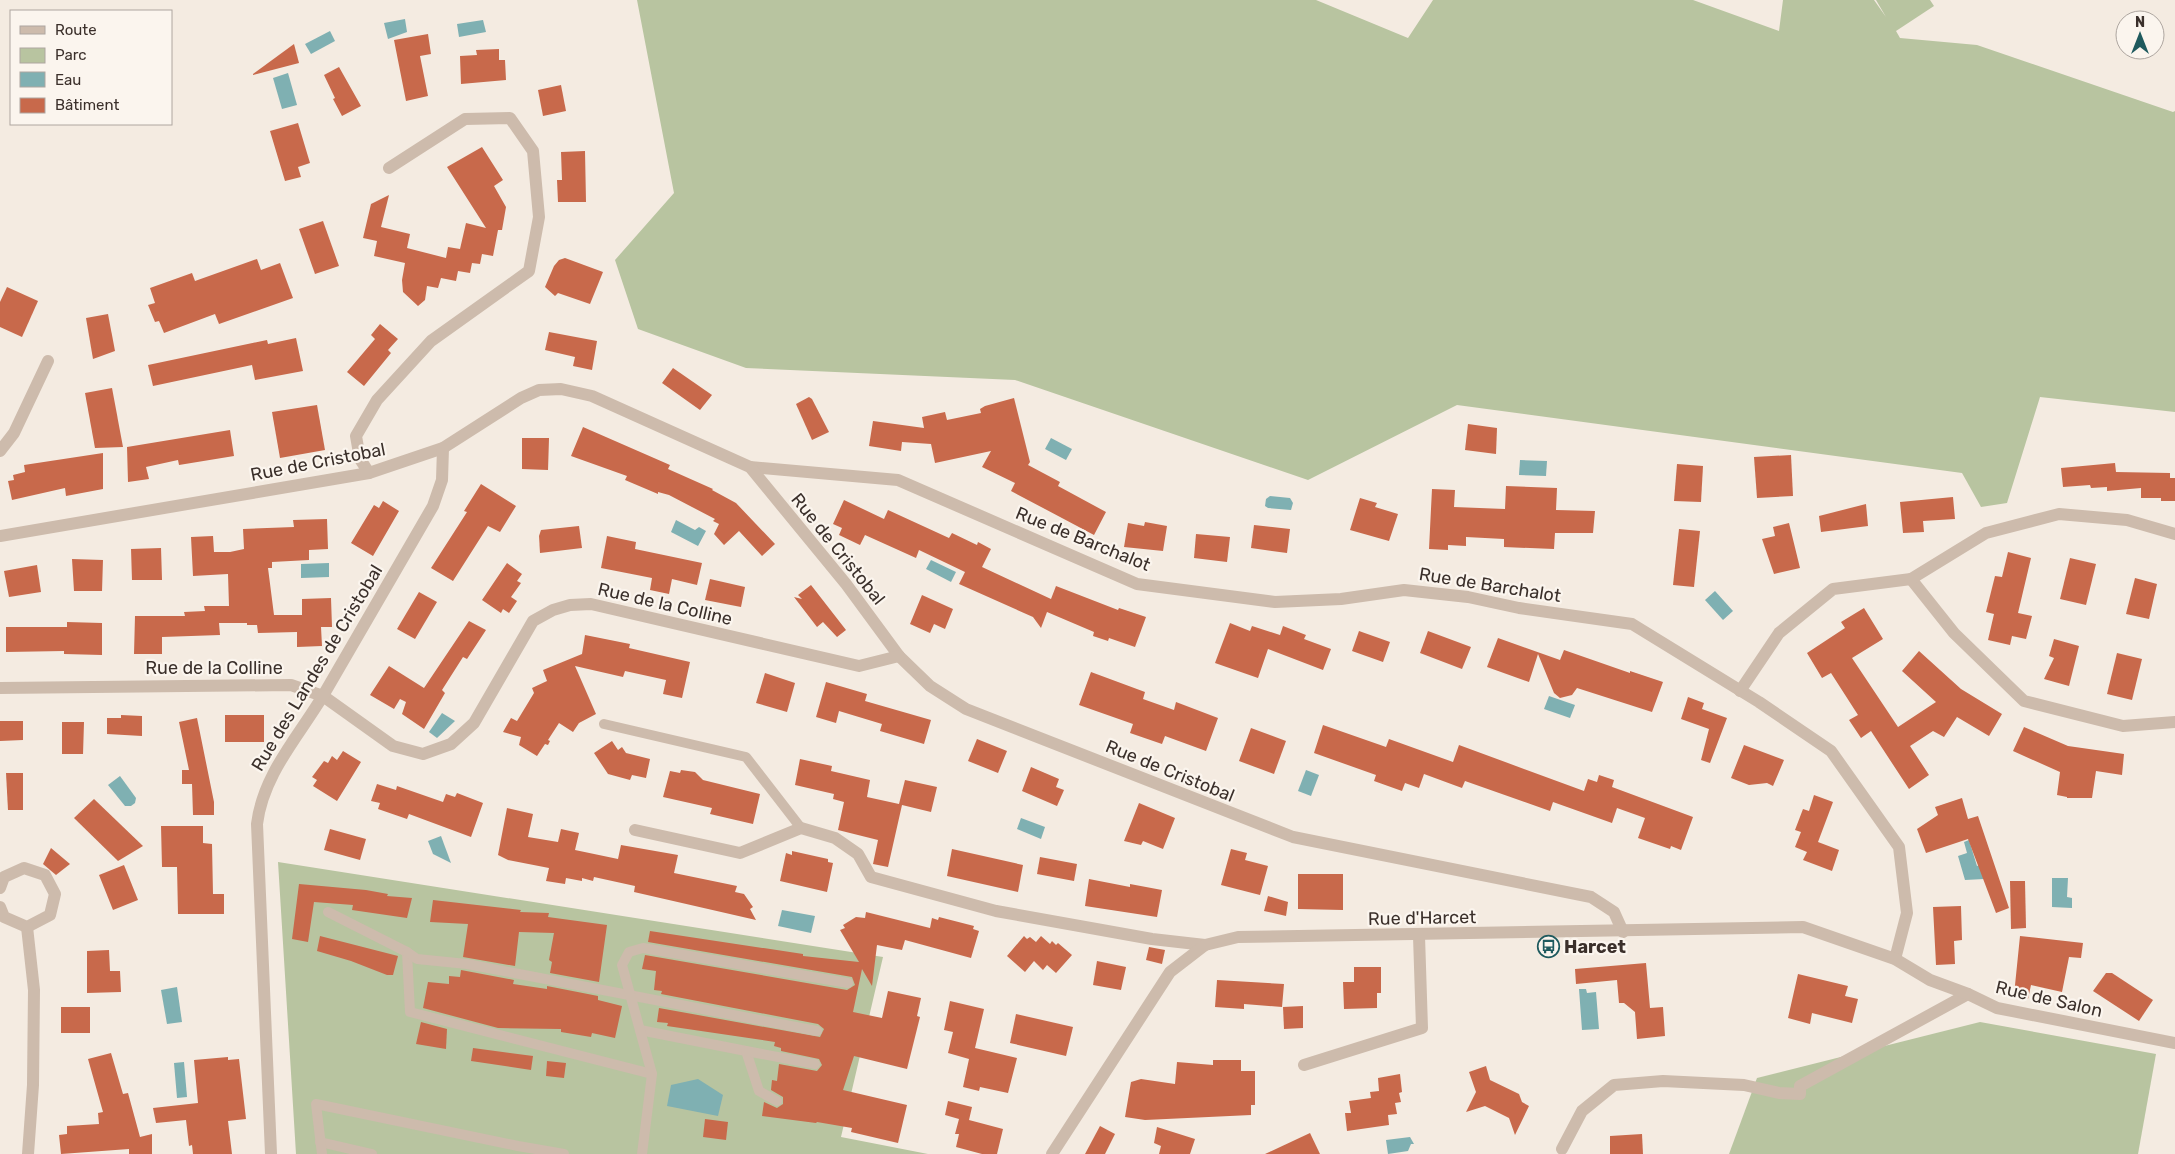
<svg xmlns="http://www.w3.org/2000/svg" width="2175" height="1154" font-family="Rubik,sans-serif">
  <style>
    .green { fill: #b8c4a0 }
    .water { fill: #7fb0b2 }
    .building { fill: #c8694b }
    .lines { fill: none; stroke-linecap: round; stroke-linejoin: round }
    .service { stroke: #cdbbac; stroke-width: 10 }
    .minor { stroke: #cdbbac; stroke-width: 12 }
    .labels { text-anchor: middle; stroke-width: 4.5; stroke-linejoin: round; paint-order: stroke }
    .street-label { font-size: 18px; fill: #3b302b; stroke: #fbf5ee }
    .poi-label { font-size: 18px; font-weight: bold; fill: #3b302b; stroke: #fbf5ee; text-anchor: start }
  </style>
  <rect width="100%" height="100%" fill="#f4ebe1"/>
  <g class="green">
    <path d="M637,0H1316L1408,38L1433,0H1693L1779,31L1783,0H1874L1886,17L1876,0H1930L1934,6L1896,31L1900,38L1977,45L2173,112L2175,111V412L2040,397L2007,503L1981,507L1962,473L1457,405L1308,480L1015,380L746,368L638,329L615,260L674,193Z"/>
    <path d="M278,862L883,957L841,1137L928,1154H296Z"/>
    <path d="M1980,1022L2156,1054L2138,1154H1729L1757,1078Z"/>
  </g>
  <g class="water">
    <path d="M405,19L407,32L388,39L384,23Z"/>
    <path d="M483,20L486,32L459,37L457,24Z"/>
    <path d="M330,31L335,41L311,54L305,44Z"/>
    <path d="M288,73L297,105L282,109L273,78Z"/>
    <path d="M1051,438L1072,449L1066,460L1045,449Z"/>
    <path d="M1520,460L1547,461L1546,476L1519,475Z"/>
    <path d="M1270,496L1290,498L1293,503L1291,510L1268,508L1265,506L1266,499Z"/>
    <path d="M676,520L695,530L699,527L706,531L698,546L671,532Z"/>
    <path d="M931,560L956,572L951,582L926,569Z"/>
    <path d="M329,563V577L301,578V564Z"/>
    <path d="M1715,591L1733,611L1723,620L1705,600Z"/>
    <path d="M1549,696L1575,705L1570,718L1544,709Z"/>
    <path d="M442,713L455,721L437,738L429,732Z"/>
    <path d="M1306,770L1319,775L1311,796L1298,791Z"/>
    <path d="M120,776L136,798L135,803L131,806H125L108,785Z"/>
    <path d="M1021,818L1045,827L1041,839L1017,829Z"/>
    <path d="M441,836L451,863L433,854L428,841Z"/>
    <path d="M1969,840L1977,866L1980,865L1984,879L1965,880L1958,856L1967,853L1964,842Z"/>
    <path d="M2052,878H2068L2067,897L2072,898V908L2052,907Z"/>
    <path d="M782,910L815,916L811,933L778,926Z"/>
    <path d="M177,987L182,1022L167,1024L161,990Z"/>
    <path d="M1579,989H1586L1587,993L1596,992L1599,1029L1582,1030Z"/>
    <path d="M184,1062L187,1097L177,1098L174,1063Z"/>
    <path d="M698,1079L723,1095L718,1116L667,1106L671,1085Z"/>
    <path d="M1410,1137L1414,1144H1411L1408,1151L1388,1154L1386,1140Z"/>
  </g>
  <g class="building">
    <path d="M428,34L431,54L420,56L428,96L406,101L394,40Z"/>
    <path d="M294,44L299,63L253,75V74Z"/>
    <path d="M499,49V60H505L506,80L461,84L460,56L477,55L476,50Z"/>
    <path d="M339,67L361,106L342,116L333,99L335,98L324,75Z"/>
    <path d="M561,85L566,111L543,116L538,90Z"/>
    <path d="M298,123L310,163L298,167L301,177L285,181L270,131Z"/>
    <path d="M482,147L503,180L494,186L506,207L502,230H498L493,256L482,254L480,264L472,263L470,273L458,271L456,281L441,278L438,288L427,286L425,300L418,306L403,292L402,280L405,263L374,256L377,241L363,238L371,204L389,195L381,227L410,234L407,248L446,258L448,247L460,249L466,223L486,228L447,167Z"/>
    <path d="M585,151L586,202H558L557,180H562L561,152Z"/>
    <path d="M323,221L339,266L315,274L299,229Z"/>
    <path d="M565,258L603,272L590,304L558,293L555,296L545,287L554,266L559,260Z"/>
    <path d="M257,259L261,270L280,263L293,298L219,324L215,314L164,333L159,321L155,322L148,305L155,303L150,288L192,273L195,281Z"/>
    <path d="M7,287L38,301L22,337L0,327V302Z"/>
    <path d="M108,314L115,351L93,359L86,318Z"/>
    <path d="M380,324L398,339L388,350L391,353L364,386L347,372L375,339L371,335Z"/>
    <path d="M549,332L597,341L592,370L573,366L575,357L545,350Z"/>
    <path d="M296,338L303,371L255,380L252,365L153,386L148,365L267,340L268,344Z"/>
    <path d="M673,368L712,395L700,410L662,383Z"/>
    <path d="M112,388L123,447L95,448L85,393Z"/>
    <path d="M809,397L812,399L829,432L812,440L796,404Z"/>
    <path d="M1014,398L1030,462L1028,465L1060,482L1058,486L1106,512L1094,535L1011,491L1015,483L982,467L991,451L935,463L931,444L902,442L901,451L869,446L873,421L924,428L922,417L945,412L947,420L981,413L980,409L985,406Z"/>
    <path d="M317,405L325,450L280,458L272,412Z"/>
    <path d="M1468,424L1497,428L1496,454L1465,450Z"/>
    <path d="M583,427L670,465L668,469L713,489L712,490L736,503L775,544L762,556L739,531L724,545L714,534L719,524L713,521L715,519L669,495L658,492V494L625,480L627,476L571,456Z"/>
    <path d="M230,430L234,456L179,465L178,460L146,467L149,479L128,482L127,447Z"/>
    <path d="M522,438H549L548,470L522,469Z"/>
    <path d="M103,453V489L66,496L65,488L12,500L8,481L14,480L13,475L25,472L24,465Z"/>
    <path d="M1791,455L1793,496L1757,498L1754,457Z"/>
    <path d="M2115,463L2116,472L2170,473V478H2175V501H2161V498H2141V488L2107,491V487L2091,488L2090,485L2063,487L2061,468Z"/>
    <path d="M1677,464L1703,466L1701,502L1674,501Z"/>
    <path d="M481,484L516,506L500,532L488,526L453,581L431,568L467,512L464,511Z"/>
    <path d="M1506,486L1557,488L1556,510L1595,511L1593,533H1555L1554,549L1504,547V539L1466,537V546L1448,545V550L1429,549L1432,489L1455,490L1454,507L1505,509Z"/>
    <path d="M1953,497L1955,519L1923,521L1924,532L1903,533L1900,502Z"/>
    <path d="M1360,498L1377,503L1375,507L1398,514L1389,541L1350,530Z"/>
    <path d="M844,500L884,519L888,510L949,538L952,533L977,545L978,542L991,549L982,567L1051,599L1056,586L1118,610L1119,608L1146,617L1135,647L1109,638L1108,641L1093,636L1094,632L1047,612L1041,628L1033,617L959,584L965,572L919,550L916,558L865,535L860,545L839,535L842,528L833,524Z"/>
    <path d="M383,501L399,511L373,556L351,543L374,505L379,508Z"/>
    <path d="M1866,504L1868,526L1821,532L1819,516Z"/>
    <path d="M327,519L328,549L309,550V560L272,562V568H268L274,615H302V599L331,598L332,627H321L322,646L297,647V632L258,633L257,625H247V623H219L220,635L162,637V654H134L135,616H185L184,612L205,611L204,606H229L228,574L193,576L191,537L213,536L214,552H230L244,549L243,529L294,527L293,520Z"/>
    <path d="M1145,522L1167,526L1163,551L1124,547L1128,523L1144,526Z"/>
    <path d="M1789,523L1800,568L1774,574L1762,539L1775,536L1773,527Z"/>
    <path d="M1254,525L1290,529L1287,553L1251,548Z"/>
    <path d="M579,526L582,548L540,553L539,536L541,530Z"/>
    <path d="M1679,529L1700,531L1694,587L1673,585Z"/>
    <path d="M1196,534L1230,537L1227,562L1194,558Z"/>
    <path d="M607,536L636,542L635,549L702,563L697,585L672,579L669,594L650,590L652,578L601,568Z"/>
    <path d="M161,548L162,580H132L131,549Z"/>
    <path d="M2008,552L2031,558L2018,613L2032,616L2026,639L2012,636L2010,645L1988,640L1994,614L1986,612L1995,576L2002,577Z"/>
    <path d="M2070,558L2096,564L2086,605L2060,599Z"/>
    <path d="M72,559L103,560L102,591H74Z"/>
    <path d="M507,563L522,574L517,581L521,583L511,597L517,601L509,613L503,609L501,613L482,600Z"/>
    <path d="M37,565L41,592L9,597L4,571Z"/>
    <path d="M2135,578L2157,584L2149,619L2126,614Z"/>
    <path d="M710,579L745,587L741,607L705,600Z"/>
    <path d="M811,585L846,630L837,637L823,622L817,627L794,597L802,599L798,595Z"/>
    <path d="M419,592L437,602L415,639L397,629Z"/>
    <path d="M922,595L953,609L945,629L934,624L930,633L910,624Z"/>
    <path d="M1864,608L1883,639L1852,658L1898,727L1936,702L1902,671L1919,651L1961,689L2002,714L1989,736L1957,717L1944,737L1933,731L1910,746L1929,775L1909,789L1871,731L1861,738L1849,720L1858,715L1831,673L1822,678L1807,653L1845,628L1841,622Z"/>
    <path d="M469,621L486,630L467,659L463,657L442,690L445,693L424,729L402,714L406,702L400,699L394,709L370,695L389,666L424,688Z"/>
    <path d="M67,622L102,623V655L64,654V651L6,652V627H67Z"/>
    <path d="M1230,623L1250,631L1252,626L1280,635L1283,626L1306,635L1304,639L1331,649L1323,670L1268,649L1258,678L1215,663Z"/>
    <path d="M1359,631L1390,642L1383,662L1352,651Z"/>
    <path d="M1428,631L1471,647L1462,669L1420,653Z"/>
    <path d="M585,635L630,644L629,648L690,662L682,698L663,694L666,680L625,671L623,677L575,666L596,714L579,723L573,732L559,723L548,740L550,741L548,745L545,744L537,756L519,745L521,737L503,732L511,718L517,721L534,693L532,688L547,681L543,670L582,654Z"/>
    <path d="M1498,638L1560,660L1564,650L1630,673V671L1663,682L1652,712L1577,688L1572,695L1560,698L1554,693L1538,654L1529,682L1487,667Z"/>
    <path d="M2054,639L2079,646L2069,686L2044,679L2054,658L2049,656Z"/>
    <path d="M2117,653L2142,659L2132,700L2107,694Z"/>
    <path d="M1091,672L1145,692L1143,699L1174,710L1176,702L1218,718L1206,751L1165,736L1162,744L1130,733L1133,724L1079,705Z"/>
    <path d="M765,673L795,683L787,712L756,703Z"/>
    <path d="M826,682L867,694L865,701L931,720L924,744L880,731L882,724L839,711L836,723L816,717Z"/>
    <path d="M1688,697L1704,703L1702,709L1727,718L1710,763L1701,760L1709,729L1681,719Z"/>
    <path d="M121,715L142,716V736L107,734V718H121Z"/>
    <rect x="225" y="715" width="39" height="27"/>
    <path d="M197,718L214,802V815H193L192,784H182V770H189L179,722Z"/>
    <path d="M0,721H23V740L0,741Z"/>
    <path d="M62,722H84L83,754H62Z"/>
    <path d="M1323,725L1386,747L1389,739L1453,762L1459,745L1584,791L1588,779L1597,782L1599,775L1614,780L1612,787L1693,817L1681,850L1671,846L1670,849L1638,838L1645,818L1617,808L1612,823L1553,802L1550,811L1465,781L1462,788L1424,774L1419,788L1405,783L1402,791L1374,781L1376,775L1314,753Z"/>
    <path d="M2024,727L2068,746L2124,754L2122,775L2096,771L2092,798H2067V797L2057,795L2060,772L2013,751Z"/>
    <path d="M1251,728L1286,741L1274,774L1239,761Z"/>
    <path d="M977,739L1007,751L998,773L968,761Z"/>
    <path d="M612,741L618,750L622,747L626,753L650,759L646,778L632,775L630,780L608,774L594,753Z"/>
    <path d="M1744,745L1784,760L1773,786L1767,783L1749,785L1731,778Z"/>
    <path d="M343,751L361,762L337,801L313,786L317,780L312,777L324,761L328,763L332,756L337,760Z"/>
    <path d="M800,759L832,766L831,771L870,780L867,797L899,804L905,780L937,787L931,812L902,805L888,867L873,864L878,840L838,830L844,802L833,799L834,794L795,785Z"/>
    <path d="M1031,767L1059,779L1056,787L1064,790L1057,806L1022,791Z"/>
    <path d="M681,770L695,772L703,780L760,794L753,824L710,814L712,808L663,797L670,771L680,773Z"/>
    <path d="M6,773H23V810H8Z"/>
    <path d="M377,784L396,790L397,786L443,802L446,794L455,797L457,793L483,803L471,837L409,814L407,819L378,809L380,803L371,801Z"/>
    <path d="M1814,795L1833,802L1818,842L1839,850L1832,871L1803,860L1807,852L1795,847L1801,832L1795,830L1803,809L1809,811Z"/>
    <path d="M1962,798L1968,819L1978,816L2009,908L1996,913L1968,839L1926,853L1917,829L1938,815L1935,807Z"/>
    <path d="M94,799L143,846L118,861L74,818Z"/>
    <path d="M1139,803L1175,818L1163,849L1143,841L1141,845L1124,841Z"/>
    <path d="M507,808L533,814L528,837L558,842L561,829L579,833L575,850L618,859L621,845L678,855L674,873L737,886L735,892L744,894L753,907L750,909L756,920L634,892L635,886L594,877L593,881L582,878V881L566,878L565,884L546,881L549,868L508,860L498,855Z"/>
    <path d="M161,826H203V843L212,844L213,894H224V914H178L177,867H162Z"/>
    <path d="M330,829L366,839L360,860L324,850Z"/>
    <path d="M51,848L70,864L56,875L43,864Z"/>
    <path d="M952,849L1023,865L1018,892L947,876Z"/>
    <path d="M1231,849L1247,853L1245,860L1268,866L1260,895L1221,885Z"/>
    <path d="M792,851L828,859V862L833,863L827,892L780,881L786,853L792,855Z"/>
    <path d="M1040,857L1077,864L1074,881L1037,874Z"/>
    <path d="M124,865L138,900L113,910L99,875Z"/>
    <path d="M1298,874H1343V910L1298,909Z"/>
    <path d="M1089,879L1130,887V884L1162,890L1157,917L1085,906Z"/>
    <path d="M2010,881H2025L2026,928L2011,929Z"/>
    <path d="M299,884L366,890L388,894L387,896L412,898L407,918L352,910L353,905L314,902L308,942L292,939Z"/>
    <path d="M1268,896L1288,902L1286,916L1264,911Z"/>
    <path d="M433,900L521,910L520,912L549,913L548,917L607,925L599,982L550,973L552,962L549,960L554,933L519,932L515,966L463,957L468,924L430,922Z"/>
    <path d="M1961,906L1962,940L1954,941L1955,964L1936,965L1933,907Z"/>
    <path d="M866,912L930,928L932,918L938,920L939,917L974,926L973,929L979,931L971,958L905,940L902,950L877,945L872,986L862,969L853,1012L882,1018L888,991L921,998L917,1016L920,1017L907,1069L854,1056L843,1090L907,1105L898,1143L851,1132L852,1128L817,1122L816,1123L762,1116L764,1102L777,1108L783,1104V1097L771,1090L772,1080L777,1081L779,1064L817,1071L822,1065L819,1059L781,1051V1048L774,1046L775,1042L667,1026L668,1023L657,1022L659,1008L820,1037L824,1029L818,1024L661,994L662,991L654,990L656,971L642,969L645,955L847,990L855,985L852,977L648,942L650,931L803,954V956L859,962L840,930L845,928L843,925L856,917L865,918Z"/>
    <path d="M320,936L398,956L393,975H387L351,961L317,951Z"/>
    <path d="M1024,936L1027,939L1030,937L1036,942L1041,936L1050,944L1052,941L1056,945L1058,943L1072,955L1056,973L1047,965L1043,970L1034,961L1025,972L1007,956Z"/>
    <path d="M2020,936L2083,943L2081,958L2069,957L2062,992L2031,985L2028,999L2014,995Z"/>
    <path d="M1149,947L1165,950L1162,964L1146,960Z"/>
    <path d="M109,950L110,971H120L121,992L87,993V951Z"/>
    <path d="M1097,961L1126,967L1121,990L1093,985Z"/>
    <path d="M1646,963L1650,1008L1663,1007L1665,1036L1637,1039L1635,1012L1624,1003H1619L1617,980L1576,984L1575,969Z"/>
    <path d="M1354,967H1381V993H1377V1008L1344,1009L1343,982H1354Z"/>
    <path d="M461,970L514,980L513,984L547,989V986L598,996V1000L622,1006L615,1038L592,1033L591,1037L561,1032V1029L498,1028L423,1008L428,982L449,984V976L460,977Z"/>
    <path d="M2106,973H2112L2153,1000L2139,1021L2093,991Z"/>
    <path d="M1798,974L1848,986L1845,996L1858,999L1852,1023L1812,1013L1810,1024L1788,1018Z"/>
    <path d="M1217,980L1284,984L1282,1007L1244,1004V1009L1215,1007Z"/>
    <path d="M950,1001L984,1009L975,1048L1017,1058L1008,1093L980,1087L979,1091L963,1087L969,1059L948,1053L953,1032L944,1030Z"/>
    <path d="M1303,1006V1028L1284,1029L1283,1007Z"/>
    <rect x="61" y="1007" width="29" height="26"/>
    <path d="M1016,1014L1073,1027L1066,1056L1010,1043Z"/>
    <path d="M421,1022L447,1029L446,1049L416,1044Z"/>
    <path d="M473,1048L533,1056L531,1070L471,1061Z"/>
    <path d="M111,1053L123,1094L128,1093L140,1137L152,1134V1154H129V1149L61,1154L59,1135L67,1134V1126L99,1124L98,1113L103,1112L88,1059Z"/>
    <path d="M228,1057V1060L239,1059L246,1119L228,1121L232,1154H193L192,1145L189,1146L186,1120L156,1123L153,1108L198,1103L194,1060Z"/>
    <path d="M1213,1060H1241V1071H1255V1105H1251V1115L1145,1120L1125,1117L1131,1082L1141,1079L1175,1084L1177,1062L1213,1065Z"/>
    <path d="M547,1061L566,1063L564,1078L546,1076Z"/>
    <path d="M1486,1066L1490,1080L1519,1094L1522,1102L1529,1106L1515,1135L1509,1118L1485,1106L1466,1112L1476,1092L1469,1072Z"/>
    <path d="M1400,1074L1402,1092L1399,1093L1401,1102L1395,1103L1397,1114L1388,1115L1389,1125L1347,1131L1345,1113H1351L1349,1101L1371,1098L1370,1092L1379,1091L1378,1078Z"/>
    <path d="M948,1101L972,1107L969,1120L1003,1129L997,1154H982L956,1147L959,1134H955L959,1119L945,1115Z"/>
    <path d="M705,1119L728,1122L726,1140L703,1137Z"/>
    <path d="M1100,1126L1115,1134L1105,1154H1085Z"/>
    <path d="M1157,1127L1195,1139L1190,1154H1159L1161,1146L1154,1143Z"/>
    <path d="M1310,1133L1320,1154H1265Z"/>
    <path d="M1642,1134L1643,1154H1610V1136Z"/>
  </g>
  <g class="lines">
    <g class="service">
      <path d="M604,724L746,757L801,828"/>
      <path d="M328,912L407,952L410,1012L652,1074"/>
      <path d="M407,952L417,959L467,964L817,1031"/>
      <path d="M640,1030L746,1051L759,1091L777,1101"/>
      <path d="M746,1051L815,1064"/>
      <path d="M320,1142L372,1154"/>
      <path d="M322,1154L316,1104L518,1146L564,1154"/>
      <path d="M642,1154L652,1074L622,965L629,952L643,948L848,983"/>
    </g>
    <g class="minor">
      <path d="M0,451L14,433L48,361"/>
      <path d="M750,467L898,480L1137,584L1275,602L1341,599L1404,590L1468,597L1519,608L1632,624L1759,702L1831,751L1899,847L1907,913L1895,959"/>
      <path d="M369,473L360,459L356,436L377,400L431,341L529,271L539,217L533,151L510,118L465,119L389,168"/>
      <path d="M0,536L369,473L443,448L521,398L539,390L561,389L592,396L750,467L846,584L899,656L930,686L966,709L1293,837L1591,897L1614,912L1623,932"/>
      <path d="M1911,579L1954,633L2024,701L2123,726L2175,722"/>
      <path d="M0,688L291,685L323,696L393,746L423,754L451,744L474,723L533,621L553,610L570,605L591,604L859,666L899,656"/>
      <path d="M1740,691L1779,633L1833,589L1911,579L1986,533L2059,514L2127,520L2175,534"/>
      <path d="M635,830L740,853L801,828L835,838L858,854L871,877L996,911L1152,939L1205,945"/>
      <path d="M0,888L4,877L24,868L45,875L55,894L50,915L27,927L4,917L0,907"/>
      <path d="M27,927L34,990L33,1085L28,1154"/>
      <path d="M1304,1065L1422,1028L1419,936"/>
      <path d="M1562,1149L1582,1111L1614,1085L1663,1081L1744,1085L1779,1093L1800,1094V1086L1968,994"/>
      <path d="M271,1154L257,824C263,774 299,736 324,694C361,631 396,569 433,506L442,480L443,448"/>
      <path d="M1052,1154L1170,972L1205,945L1238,937L1803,927L1895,959L1930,980L1968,994L1997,1008L2175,1043"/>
    </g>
  </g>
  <defs>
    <symbol id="bus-ring" viewBox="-11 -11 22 22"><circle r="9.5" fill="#fbf5ee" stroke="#1f5a5e" stroke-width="1.5"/><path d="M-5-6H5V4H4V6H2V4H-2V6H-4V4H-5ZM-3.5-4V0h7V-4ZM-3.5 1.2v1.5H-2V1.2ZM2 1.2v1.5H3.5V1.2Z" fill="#1f5a5e"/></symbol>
  </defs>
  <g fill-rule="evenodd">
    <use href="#bus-ring" x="1536" y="934" width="25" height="25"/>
  </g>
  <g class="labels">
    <g class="street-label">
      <text transform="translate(318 462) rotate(-11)" y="6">Rue de Cristobal</text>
      <text transform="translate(1083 539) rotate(22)" y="6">Rue de Barchalot</text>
      <text transform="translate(838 549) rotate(51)" y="6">Rue de Cristobal</text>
      <text transform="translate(1490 585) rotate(9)" y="6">Rue de Barchalot</text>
      <text transform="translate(665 604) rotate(13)" y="6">Rue de la Colline</text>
      <text x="214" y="674">Rue de la Colline</text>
      <text transform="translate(317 668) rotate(-59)" y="6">Rue des Landes de Cristobal</text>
      <text transform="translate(1170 771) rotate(22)" y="6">Rue de Cristobal</text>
      <text transform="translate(1422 918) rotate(-1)" y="6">Rue d'Harcet</text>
      <text transform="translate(2049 999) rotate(13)" y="6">Rue de Salon</text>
    </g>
    <g class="poi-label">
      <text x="1564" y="953">Harcet</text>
    </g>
  </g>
  <rect x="10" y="10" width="162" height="115" fill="#fbf5ee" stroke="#aea6a0"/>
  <rect x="20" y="26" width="25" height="8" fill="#cdbbac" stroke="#aea6a0"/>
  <text x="55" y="35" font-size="15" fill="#3b302b">Route</text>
  <rect x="20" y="48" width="25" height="15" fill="#b8c4a0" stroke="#aea6a0"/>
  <text x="55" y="60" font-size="15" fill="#3b302b">Parc</text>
  <rect x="20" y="72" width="25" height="15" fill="#7fb0b2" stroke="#aea6a0"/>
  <text x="55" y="85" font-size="15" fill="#3b302b">Eau</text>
  <rect x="20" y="98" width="25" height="15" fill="#c8694b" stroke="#aea6a0"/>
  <text x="55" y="110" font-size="15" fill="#3b302b">Bâtiment</text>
  <g transform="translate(2140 35)"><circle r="24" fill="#fbf5ee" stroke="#aea6a0"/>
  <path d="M0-4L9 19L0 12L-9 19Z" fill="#1f5a5e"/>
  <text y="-8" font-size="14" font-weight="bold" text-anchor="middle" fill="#3b302b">N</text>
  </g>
</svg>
